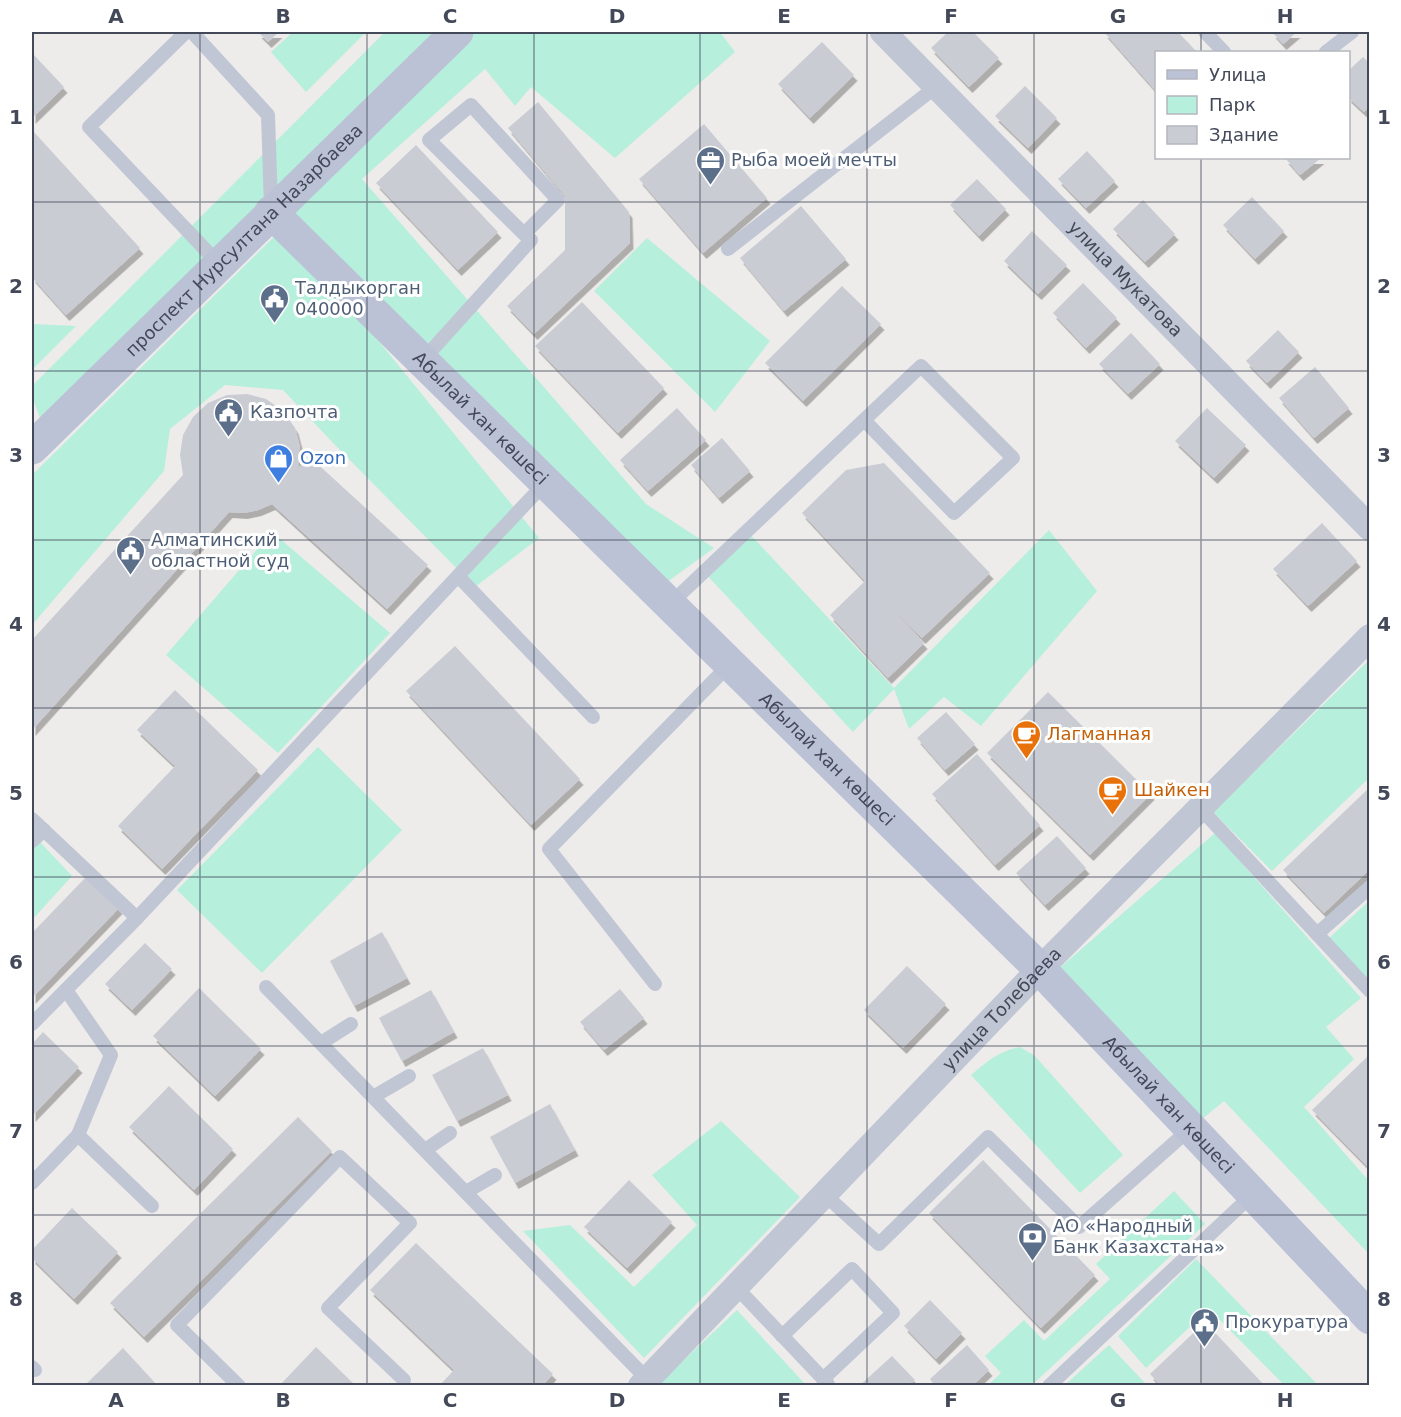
<svg xmlns="http://www.w3.org/2000/svg" width="1401" height="1417" font-family="'DejaVu Sans',sans-serif">
  <style>
    .green { fill: #b6efdc }
    .building { fill: #caccd4; filter: url(#shadow) }
    .lines { fill: none; stroke-linecap: round; stroke-linejoin: round }
    .service { stroke: #c0c6d4; stroke-width: 14 }
    .minor { stroke: #c0c6d4; stroke-width: 26 }
    .secondary { stroke: #bcc2d6; stroke-width: 33 }
    .grid { fill: none; stroke: #434959; stroke-width: 1.5; stroke-opacity: 0.55 }
    .labels { text-anchor: middle; stroke-width: 6; stroke-linejoin: round; paint-order: stroke }
    .service-label { font-size: 18px; fill: #4e5e75; stroke: #fff; text-anchor: start }
    .street-label { font-size: 18px; fill: #434959; stroke: #fff }
    .shop-label { font-size: 18px; fill: #366cbe; stroke: #fff; text-anchor: start }
    .food-label { font-size: 18px; fill: #c56008; stroke: #fff; text-anchor: start }
    .neatline { fill: none; stroke: #434959; stroke-width: 2 }
    .grid-label { font-size: 20px; text-anchor: middle; font-weight: bold; fill: #434959 }
  </style>
  <defs>
    <filter id="shadow"><feDropShadow dx="3.5" dy="6" stdDeviation="0" flood-color="#0004"/></filter>
  </defs>
  <rect width="100%" height="100%" fill="#eeeceb"/>
  <g class="green">
    <path d="M293,32H366L306,92L271,52Z"/>
    <path d="M385,32H433L435,40L42,424L32,396V386Z"/>
    <path d="M474,32H720L735,52L615,158L531,87L515,106L485,69L362,179L646,504L714,548L663,585L288,212Z"/>
    <path d="M285,226L539,538L475,587L335,445L283,390L225,385L170,429L164,471L32,625V475Z"/>
    <path d="M647,238L770,341L715,412L594,291Z"/>
    <path d="M32,324L76,326L32,370Z"/>
    <path d="M1049,530L1097,591L981,726L944,697L909,729L894,689L853,732L704,572L747,531L894,688Z"/>
    <path d="M272,532L390,633L278,753L166,655Z"/>
    <path d="M1369,660V778L1272,871L1213,812Z"/>
    <path d="M318,747L402,830L262,973L177,890Z"/>
    <path d="M1215,833L1361,998L1326,1027L1354,1059L1304,1107L1369,1181V1254L1224,1101L1201,1120L1055,972Z"/>
    <path d="M40,842L72,876L32,920V850Z"/>
    <path d="M1369,901V983L1329,938Z"/>
    <path d="M1020,1047L1035,1056L1123,1155L1080,1193L971,1075C987,1061 999,1051 1020,1047Z"/>
    <path d="M721,1121L800,1197L644,1358L523,1231L570,1225L634,1287L697,1225L652,1175Z"/>
    <path d="M1174,1191L1205,1224L1032,1385H988L1001,1373L985,1356L1024,1320L1044,1341L1110,1279L1096,1264Z"/>
    <path d="M1196,1259L1318,1385H1284L1209,1309L1146,1368L1118,1336Z"/>
    <path d="M737,1310L806,1385L656,1386Z"/>
    <path d="M1109,1345L1147,1385H1065Z"/>
  </g>
  <g class="building">
    <path d="M258,32H279L268,42Z"/>
    <path d="M948,32H973L999,58L969,87L931,48Z"/>
    <path d="M1104,32H1178L1197,52H1156V91Z"/>
    <path d="M1272,32H1297L1283,44Z"/>
    <path d="M822,42L854,75L810,118L778,84Z"/>
    <path d="M34,55L64,87L32,118V57Z"/>
    <path d="M1363,57L1370,64V106L1364,112L1348,97V71Z"/>
    <path d="M1025,86L1057,118L1028,148L995,116Z"/>
    <path d="M538,102L629,212L630,243L534,334L507,306L565,250V196L508,128Z"/>
    <path d="M704,124L767,198L703,253L639,179Z"/>
    <path d="M33,131L140,248L66,315L32,277V133Z"/>
    <path d="M416,145L498,232L458,270L376,183Z"/>
    <path d="M1087,151L1115,181L1086,208L1058,179Z"/>
    <path d="M1285,158H1321L1300,175Z"/>
    <path d="M977,179L1006,209L979,236L950,205Z"/>
    <path d="M1252,197L1284,231L1255,259L1223,225Z"/>
    <path d="M1143,200L1175,234L1145,262L1113,229Z"/>
    <path d="M801,206L846,259L784,311L740,258Z"/>
    <path d="M1032,231L1067,265L1038,294L1004,261Z"/>
    <path d="M1083,283L1117,318L1086,348L1053,313Z"/>
    <path d="M842,286L881,324L803,401L765,363Z"/>
    <path d="M582,302L664,388L618,433L535,346Z"/>
    <path d="M1278,330L1299,352L1267,383L1246,361Z"/>
    <path d="M1131,333L1160,364L1128,394L1099,364Z"/>
    <path d="M1315,367L1349,408L1314,438L1279,398Z"/>
    <path d="M247,394L266,399L283,411L295,428L300,447L298,468L311,458L428,565L387,609L272,504L258,510L244,513L229,512L32,730V640L183,475L180,455L183,435L193,417L208,403L227,395Z"/>
    <path d="M677,408L706,440L648,491L620,460Z"/>
    <path d="M1207,408L1246,445L1214,478L1175,441Z"/>
    <path d="M722,438L750,471L719,498L691,465Z"/>
    <path d="M884,463L990,573L922,638L885,602L924,643L888,678L830,615L865,581L802,513L846,470Z"/>
    <path d="M1322,523L1357,561L1308,606L1273,569Z"/>
    <path d="M455,646L580,779L531,825L406,691Z"/>
    <path d="M175,690L258,770L162,869L118,826L175,766L137,730Z"/>
    <path d="M1048,692L1151,794L1090,855L987,753Z"/>
    <path d="M946,712L975,744L945,770L917,738Z"/>
    <path d="M977,754L1040,825L995,865L932,794Z"/>
    <path d="M1370,787V869L1324,913L1283,870Z"/>
    <path d="M1057,836L1086,868L1045,905L1016,873Z"/>
    <path d="M86,877L119,908L32,998V933Z"/>
    <path d="M382,932L407,978L354,1006L330,961Z"/>
    <path d="M145,943L172,969L132,1010L105,984Z"/>
    <path d="M907,966L946,1004L903,1048L864,1010Z"/>
    <path d="M199,988L261,1049L215,1096L153,1036Z"/>
    <path d="M620,989L644,1018L604,1050L580,1022Z"/>
    <path d="M431,990L454,1032L402,1061L379,1018Z"/>
    <path d="M43,1032L79,1067L32,1116V1044Z"/>
    <path d="M483,1048L508,1095L457,1121L432,1075Z"/>
    <path d="M1367,1057L1370,1060V1169L1312,1110Z"/>
    <path d="M169,1086L233,1149L194,1190L129,1127Z"/>
    <path d="M550,1104L575,1150L515,1183L490,1137Z"/>
    <path d="M298,1117L332,1151L144,1337L110,1303Z"/>
    <path d="M983,1160L1095,1275L1041,1328L929,1213Z"/>
    <path d="M629,1180L672,1222L627,1268L584,1227Z"/>
    <path d="M72,1208L118,1252L74,1299L32,1258V1250Z"/>
    <path d="M416,1243L553,1374L542,1386H439L454,1370L370,1290Z"/>
    <path d="M930,1300L962,1333L936,1359L904,1326Z"/>
    <path d="M1205,1322L1265,1386H1161L1150,1374Z"/>
    <path d="M967,1345L989,1370L972,1386H935L930,1379Z"/>
    <path d="M316,1347L356,1386H279Z"/>
    <path d="M123,1348L158,1386H84Z"/>
    <path d="M892,1356L915,1380L909,1386H859Z"/>
  </g>
  <g class="lines">
    <g class="service">
      <path d="M186,32L89,127L219,264"/>
      <path d="M192,32L268,115L271,207"/>
      <path d="M1205,32L1224,52"/>
      <path d="M1326,52L1352,32"/>
      <path d="M728,249L937,86"/>
      <path d="M422,361L531,240L524,234L429,140L471,105L558,200L524,234"/>
      <path d="M458,576L593,717"/>
      <path d="M670,604L921,366L1013,458L954,513L864,420"/>
      <path d="M1200,808L1370,991"/>
      <path d="M32,819L137,918"/>
      <path d="M32,841L44,830"/>
      <path d="M1317,934L1370,887"/>
      <path d="M655,984L549,849L730,664"/>
      <path d="M266,987L647,1379"/>
      <path d="M32,1024L137,918L546,482"/>
      <path d="M321,1043L351,1024"/>
      <path d="M373,1097L409,1076"/>
      <path d="M78,1135L152,1206"/>
      <path d="M425,1150L450,1133"/>
      <path d="M32,1183L78,1135L111,1055L66,990"/>
      <path d="M466,1192L495,1175"/>
      <path d="M824,1194L879,1244L988,1137L1079,1227L1191,1128"/>
      <path d="M736,1287L828,1384"/>
      <path d="M782,1336L852,1269L893,1313L823,1379"/>
      <path d="M32,1367L35,1370"/>
      <path d="M239,1386L177,1325L340,1157L410,1223L328,1308L404,1380"/>
      <path d="M1049,1386L1253,1194"/>
    </g>
    <g class="minor">
      <path id="s1" d="M883,32L1370,528"/>
      <path id="s2" d="M641,1386L1040,969L1370,637"/>
    </g>
    <g class="secondary">
      <path id="s3" d="M271,212L1040,969L1370,1318"/>
      <path id="s4" d="M32,448L457,32"/>
    </g>
  </g>
  <path class="grid" d="M200,32V1386M367,32V1386M534,32V1386M700,32V1386M867,32V1386M1034,32V1386M1201,32V52M1201,158V1386M32,202H1370M32,371H1370M32,540H1370M32,708H1370M32,877H1370M32,1046H1370M32,1215H1370"/>
  <defs>
    <symbol id="office-pin" viewBox="-11 -11 22 30"><path d="M0 17L-7.5 6A9.5 9.5 0 1 1 7.5 6Z" fill="#5c6f8a" stroke="#fff"/><path d="M-6-3h4V-5.5h4V-3h4V5H-6ZM-1-4.5V-3h2v-1.5ZM-6 0V1H6V0Z" fill="#fff"/></symbol>
    <symbol id="civic-pin" viewBox="-11 -11 22 30"><path d="M0 17L-7.5 6A9.5 9.5 0 1 1 7.5 6Z" fill="#5c6f8a" stroke="#fff"/><path d="M-.6-6.5H3V-4.5H.6V-3L4-1V1h2V6H-6V1h2V-1L-.6-3ZM-1.2 2.5V6h2.4V2.5Z" fill="#fff"/></symbol>
    <symbol id="shop-pin" viewBox="-11 -11 22 30"><path d="M0 17L-7.5 6A9.5 9.5 0 1 1 7.5 6Z" fill="#3f7fe0" stroke="#fff"/><path d="M-5-2.5h2.3a2.7 3.5 0 0 1 5.4 0H5L5.5 6h-11ZM-1.5-2.5h3a1.5 2.3 0 0 0-3 0Z" fill="#fff"/></symbol>
    <symbol id="cafe-pin" viewBox="-11 -11 22 30"><path d="M0 17L-7.5 6A9.5 9.5 0 1 1 7.5 6Z" fill="#e8710a" stroke="#fff"/><path d="M-5.5-4.5H6V0H3Q3 3.5 0 3.5H-2.5Q-5.5 3.5-5.5 0ZM3-3.2v2h1.7v-2ZM-6 4.5H4V6H-6Z" fill="#fff"/></symbol>
    <symbol id="bank-pin" viewBox="-11 -11 22 30"><path d="M0 17L-7.5 6A9.5 9.5 0 1 1 7.5 6Z" fill="#5c6f8a" stroke="#fff"/><path d="M-6-4H6V4H-6ZM0-2.3a2.3 2.3 0 1 0 0 4.6a2.3 2.3 0 1 0 0-4.6Z" fill="#fff"/></symbol>
  </defs>
  <g fill-rule="evenodd">
    <use href="#office-pin" x="694" y="144" width="33" height="45"/>
    <use href="#civic-pin" x="258" y="282" width="33" height="45"/>
    <use href="#civic-pin" x="212" y="396" width="33" height="45"/>
    <use href="#shop-pin" x="262" y="442" width="33" height="45"/>
    <use href="#civic-pin" x="114" y="534" width="33" height="45"/>
    <use href="#cafe-pin" x="1010" y="718" width="33" height="45"/>
    <use href="#cafe-pin" x="1096" y="774" width="33" height="45"/>
    <use href="#bank-pin" x="1016" y="1220" width="33" height="45"/>
    <use href="#civic-pin" x="1188" y="1306" width="33" height="45"/>
  </g>
  <g class="labels">
    <g class="service-label">
      <text x="731" y="166">Рыба моей мечты</text>
      <text x="295" y="294">Талдыкорган<tspan x="295" dy="21">040000</tspan></text>
      <text x="250" y="418">Казпочта</text>
      <text x="151" y="546">Алматинский<tspan x="151" dy="21">областной суд</tspan></text>
      <text x="1053" y="1232">AO «Народный<tspan x="1053" dy="21">Банк Казахстана»</tspan></text>
      <text x="1225" y="1328">Прокуратура</text>
    </g>
    <g class="street-label">
      <text dy="6" stroke="none"><textPath href="#s4" startOffset="297">проспект Нурсултана Назарбаева</textPath></text>
      <text dy="6" stroke="none"><textPath href="#s1" startOffset="346">улица Мукатова</textPath></text>
      <text dy="6" stroke="none"><textPath href="#s3" startOffset="294">Абылай хан көшесі</textPath></text>
      <text dy="6" stroke="none"><textPath href="#s3" startOffset="780">Абылай хан көшесі</textPath></text>
      <text dy="6" stroke="none"><textPath href="#s2" startOffset="522">улица Толебаева</textPath></text>
      <text dy="6" stroke="none"><textPath href="#s3" startOffset="1266">Абылай хан көшесі</textPath></text>
    </g>
    <g class="shop-label">
      <text x="300" y="464">Ozon</text>
    </g>
    <g class="food-label">
      <text x="1047" y="740">Лагманная</text>
      <text x="1134" y="796">Шайкен</text>
    </g>
  </g>
  <rect width="1401" height="1417" fill="none" stroke="#ffffff" stroke-width="66"/>
  <rect x="1155" y="51" width="195" height="108" fill="#ffffff" stroke="#b4b6bd" stroke-width="1.5"/>
  <rect x="1167" y="70" width="30" height="9" fill="#bcc2d6" stroke="#b4b6bd" stroke-width="1.5"/>
  <text x="1209" y="81" font-size="18" fill="#434959">Улица</text>
  <rect x="1167" y="96" width="30" height="18" fill="#b6efdc" stroke="#b4b6bd" stroke-width="1.5"/>
  <text x="1209" y="111" font-size="18" fill="#434959">Парк</text>
  <rect x="1167" y="126" width="30" height="18" fill="#caccd4" stroke="#b4b6bd" stroke-width="1.5"/>
  <text x="1209" y="141" font-size="18" fill="#434959">Здание</text>
  <rect x="33" y="33" width="1335" height="1351" class="neatline"/>
  <g class="grid-label">
    <text x="116" y="23">A</text>
    <text x="283" y="23">B</text>
    <text x="450" y="23">C</text>
    <text x="617" y="23">D</text>
    <text x="784" y="23">E</text>
    <text x="951" y="23">F</text>
    <text x="1118" y="23">G</text>
    <text x="1285" y="23">H</text>
    <text x="16" y="124">1</text>
    <text x="1384" y="124">1</text>
    <text x="16" y="293">2</text>
    <text x="1384" y="293">2</text>
    <text x="16" y="462">3</text>
    <text x="1384" y="462">3</text>
    <text x="16" y="631">4</text>
    <text x="1384" y="631">4</text>
    <text x="16" y="800">5</text>
    <text x="1384" y="800">5</text>
    <text x="16" y="969">6</text>
    <text x="1384" y="969">6</text>
    <text x="16" y="1138">7</text>
    <text x="1384" y="1138">7</text>
    <text x="16" y="1306">8</text>
    <text x="1384" y="1306">8</text>
    <text x="116" y="1407">A</text>
    <text x="283" y="1407">B</text>
    <text x="450" y="1407">C</text>
    <text x="617" y="1407">D</text>
    <text x="784" y="1407">E</text>
    <text x="951" y="1407">F</text>
    <text x="1118" y="1407">G</text>
    <text x="1285" y="1407">H</text>
  </g>
</svg>
